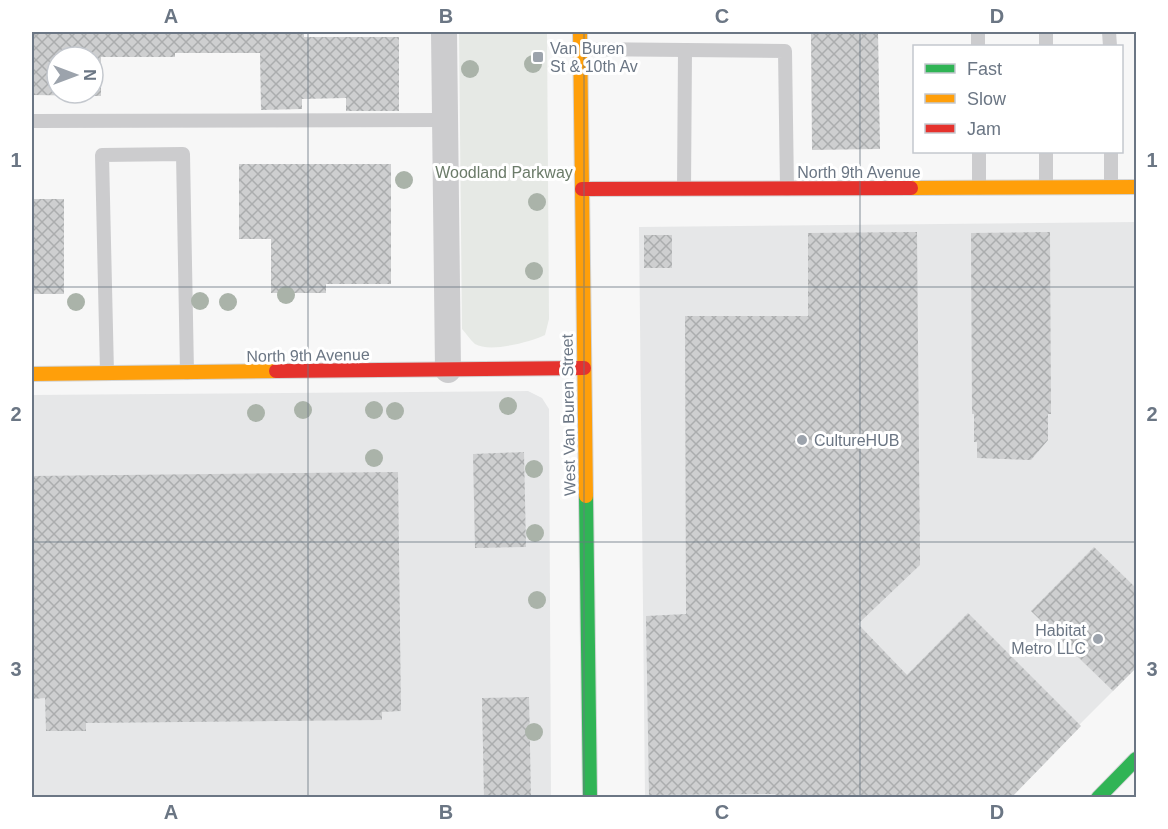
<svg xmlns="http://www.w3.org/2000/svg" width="1168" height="829" font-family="Arial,sans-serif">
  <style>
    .built { fill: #e6e7e8 }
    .park { fill: #e6e9e5 }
    .building { fill: url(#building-cross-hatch); fill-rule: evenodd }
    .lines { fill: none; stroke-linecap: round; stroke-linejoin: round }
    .fast-casing { stroke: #d3d4d5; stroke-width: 16 }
    .slow-casing { stroke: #d3d4d5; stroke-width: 16 }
    .jam-casing { stroke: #d3d4d5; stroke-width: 16 }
    .lane { stroke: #ccccce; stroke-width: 14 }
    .street { stroke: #ccccce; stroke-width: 26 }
    .fast { stroke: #30b455; stroke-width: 14 }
    .slow { stroke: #ff9f0a; stroke-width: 14 }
    .jam { stroke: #e5322d; stroke-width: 14 }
    .tree { fill: #aab3a9 }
    .grid { fill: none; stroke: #6b7684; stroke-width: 1.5; stroke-opacity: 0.55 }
    .poi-dot { fill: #9ca3ac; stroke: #fff; stroke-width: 2 }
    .labels { text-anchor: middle; stroke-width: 6; stroke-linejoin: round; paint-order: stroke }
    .poi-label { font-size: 16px; fill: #6b7684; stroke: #fff; text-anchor: start }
    .park-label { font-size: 16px; fill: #6b7b69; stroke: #fff }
    .street-label { font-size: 16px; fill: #6b7684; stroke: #fff }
    .neatline { fill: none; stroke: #6b7684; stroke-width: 2 }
    .grid-label { font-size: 20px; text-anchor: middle; font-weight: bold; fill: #6b7684 }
  </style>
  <defs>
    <pattern id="building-cross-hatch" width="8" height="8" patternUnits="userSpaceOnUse" patternTransform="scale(1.5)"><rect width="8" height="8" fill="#cecfd0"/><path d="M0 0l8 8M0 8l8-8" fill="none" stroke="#abadae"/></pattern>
  </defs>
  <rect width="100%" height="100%" fill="#f7f7f7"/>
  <g class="built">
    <path d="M1136,222V668L1007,797H645L639,227Z"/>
    <path d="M528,391L542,398L549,409L551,797H32V395Z"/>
  </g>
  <path class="park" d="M459,32H547L549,319L545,335C530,342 490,353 475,344C470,340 466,333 462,329Z"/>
  <g class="building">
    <path d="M32,32H304V37H399V111H346V98L302,99V109L261,110L260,53H175V57H101V96L32,95ZM57,57H93V93H57Z"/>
    <path d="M811,32H878L880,149L812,150Z"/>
    <path d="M239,164H391V284H326V293H271V239H239Z"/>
    <rect x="32" y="199" width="32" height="95"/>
    <path d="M917,232L920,565L858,624L907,675L968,613L1081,726L1011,798H778L775,794L649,795L646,616L686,614L685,316H808V233Z"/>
    <path d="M1050,232L1051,414H1048V440L1031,460L977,458V442H974V414H972L971,233Z"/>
    <rect x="644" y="235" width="28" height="33"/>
    <path d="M524,452L526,547L475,548L473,454Z"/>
    <path d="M398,472L401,711L382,712V720L86,723V731H46L45,698L32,699V476Z"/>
    <path d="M1094,547L1137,589V667L1113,691L1031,611Z"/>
    <path d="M529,697L531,798H484L482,698Z"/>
  </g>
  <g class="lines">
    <defs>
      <g id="fast">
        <path d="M586,496L590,798"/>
        <path d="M1098,798L1136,759"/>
      </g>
      <g id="slow">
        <path d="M580,32L586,496"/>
        <path d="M911,188L1136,187"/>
        <path d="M32,374L276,371"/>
      </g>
      <g id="jam">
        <path d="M582,189L911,188"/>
        <path d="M276,371L584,368"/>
      </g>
    </defs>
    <use href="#fast" class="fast-casing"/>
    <use href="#slow" class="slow-casing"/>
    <use href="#jam" class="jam-casing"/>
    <g class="lane">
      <path d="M978,32V46"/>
      <path d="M1046,32V46"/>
      <path d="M1109,32L1110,46"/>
      <path d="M580,49L785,51L787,189"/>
      <path d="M32,121L445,120"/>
      <path d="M979,152V188"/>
      <path d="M1046,152V187"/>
      <path d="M1111,152V187"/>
      <path d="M684,189L685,51"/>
      <path d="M107,373L102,155L183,154L187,373"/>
    </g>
    <path class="street" d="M444,32L448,370"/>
    <use href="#fast" class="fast"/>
    <use href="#slow" class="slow"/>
    <use href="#jam" class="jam"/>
  </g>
  <g class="tree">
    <circle cx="533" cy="64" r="9"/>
    <circle cx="470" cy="69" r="9"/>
    <circle cx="404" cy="180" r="9"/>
    <circle cx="537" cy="202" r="9"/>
    <circle cx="534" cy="271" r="9"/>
    <circle cx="286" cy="295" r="9"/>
    <circle cx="200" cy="301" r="9"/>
    <circle cx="76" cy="302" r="9"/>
    <circle cx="228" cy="302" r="9"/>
    <circle cx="508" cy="406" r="9"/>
    <circle cx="303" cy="410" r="9"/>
    <circle cx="374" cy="410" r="9"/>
    <circle cx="395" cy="411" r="9"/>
    <circle cx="256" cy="413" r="9"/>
    <circle cx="374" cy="458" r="9"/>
    <circle cx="534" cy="469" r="9"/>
    <circle cx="535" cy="533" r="9"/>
    <circle cx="537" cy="600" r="9"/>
    <circle cx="534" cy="732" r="9"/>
  </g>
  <path class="grid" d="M308,32V798M584,32V798M860,32V798M32,287H1136M32,542H1136"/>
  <g class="poi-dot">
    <rect x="532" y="51" width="12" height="12" rx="3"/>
    <circle cx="802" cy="440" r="6"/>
    <circle cx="1098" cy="639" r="6"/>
  </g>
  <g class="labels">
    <g class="poi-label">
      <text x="550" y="54">Van Buren<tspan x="550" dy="18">St &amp; 10th Av</tspan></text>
      <text x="814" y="446">CultureHUB</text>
      <text x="1086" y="636" text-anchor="end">Habitat<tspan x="1086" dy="18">Metro LLC</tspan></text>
    </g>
    <g class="park-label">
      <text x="504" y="178">Woodland Parkway</text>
    </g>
    <g class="street-label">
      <text x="859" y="178">North 9th Avenue</text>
      <text transform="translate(308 355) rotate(-1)" y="6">North 9th Avenue</text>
      <text transform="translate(568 415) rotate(-91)" y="6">West Van Buren Street</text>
    </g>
  </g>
  <rect width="1168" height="829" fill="none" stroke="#ffffff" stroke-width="66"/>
  <rect x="913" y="45" width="210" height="108" fill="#ffffff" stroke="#c4c8ce" stroke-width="1.5"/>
  <rect x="925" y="64" width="30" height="9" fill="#30b455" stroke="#c4c8ce" stroke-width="1.5"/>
  <text x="967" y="75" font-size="18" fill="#6b7684">Fast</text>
  <rect x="925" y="94" width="30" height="9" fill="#ff9f0a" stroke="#c4c8ce" stroke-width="1.5"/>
  <text x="967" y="105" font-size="18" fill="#6b7684">Slow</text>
  <rect x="925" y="124" width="30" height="9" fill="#e5322d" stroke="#c4c8ce" stroke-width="1.5"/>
  <text x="967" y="135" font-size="18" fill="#6b7684">Jam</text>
  <g transform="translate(75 75) rotate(90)"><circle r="28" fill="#ffffff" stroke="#c4c8ce" stroke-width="1.5"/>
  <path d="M0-4.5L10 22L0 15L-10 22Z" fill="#9ca3ac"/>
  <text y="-9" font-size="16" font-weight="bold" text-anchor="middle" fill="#6b7684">N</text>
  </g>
  <rect x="33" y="33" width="1102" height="763" class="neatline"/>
  <g class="grid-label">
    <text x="171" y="23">A</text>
    <text x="446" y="23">B</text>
    <text x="722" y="23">C</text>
    <text x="997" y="23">D</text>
    <text x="16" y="167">1</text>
    <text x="1152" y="167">1</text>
    <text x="16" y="421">2</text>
    <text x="1152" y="421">2</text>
    <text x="16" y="676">3</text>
    <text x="1152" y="676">3</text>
    <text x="171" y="819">A</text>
    <text x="446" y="819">B</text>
    <text x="722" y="819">C</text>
    <text x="997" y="819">D</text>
  </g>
</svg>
